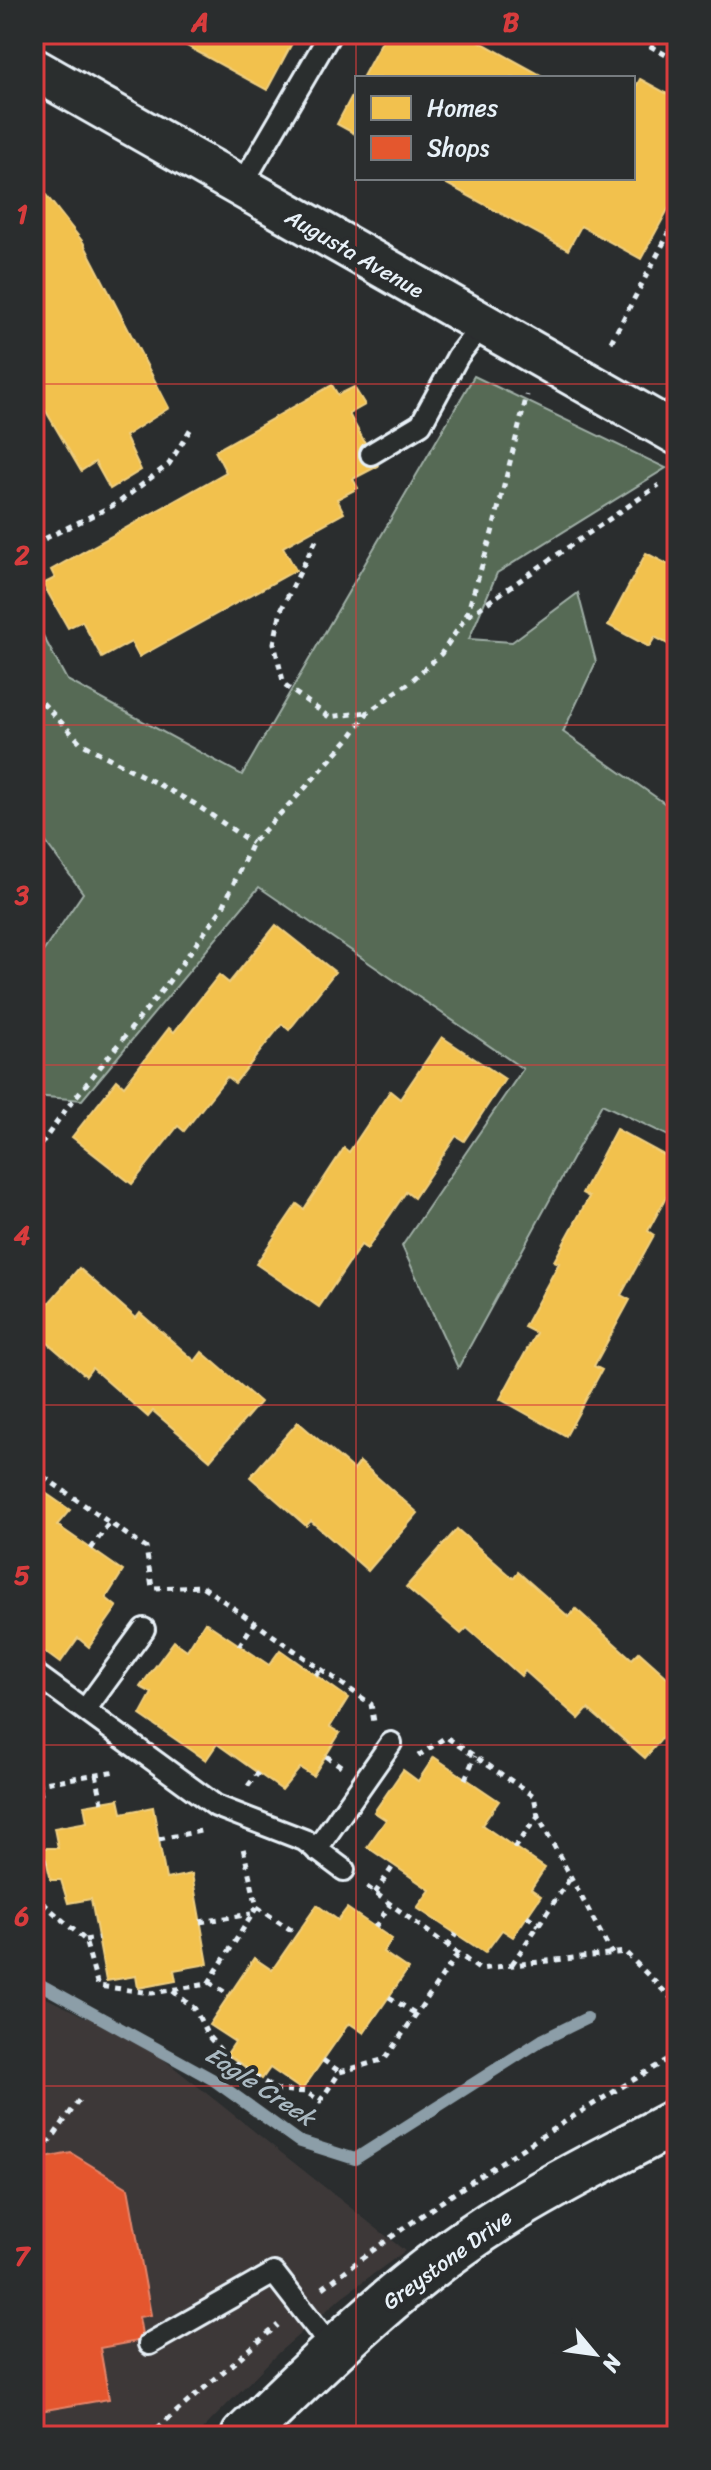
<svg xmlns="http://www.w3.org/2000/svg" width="711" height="2470" font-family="Sriracha,sans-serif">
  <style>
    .built { fill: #3d3939 }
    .green { fill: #566a55; stroke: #9faea6; stroke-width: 2 }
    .homes { fill: #f2c14e; stroke: #efcf81; stroke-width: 2 }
    .shops { fill: #e4572e; stroke: #e5856b; stroke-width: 2 }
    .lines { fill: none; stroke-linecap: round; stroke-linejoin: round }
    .stream { stroke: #8c9ea8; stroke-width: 12 }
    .service-casing { stroke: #e8f1f8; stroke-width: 26 }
    .minor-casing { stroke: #e8f1f8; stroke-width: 46 }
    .tertiary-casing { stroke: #e8f1f8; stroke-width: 50 }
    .path { stroke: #e8f1f8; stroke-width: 5; stroke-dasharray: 6 6; stroke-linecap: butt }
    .service { stroke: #2a2d2e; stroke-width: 20 }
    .minor { stroke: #2a2d2e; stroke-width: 40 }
    .tertiary { stroke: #2a2d2e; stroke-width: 44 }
    .grid { fill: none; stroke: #d83c3d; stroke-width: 2; stroke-opacity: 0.55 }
    .labels { text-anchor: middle; stroke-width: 8; stroke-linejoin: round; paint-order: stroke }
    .street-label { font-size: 22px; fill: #e8f1f8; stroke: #2a2d2e }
    .water-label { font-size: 24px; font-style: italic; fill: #aab9c2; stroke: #2a2d2e }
    .neatline { fill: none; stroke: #d83c3d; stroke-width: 3 }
    .grid-label { font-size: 26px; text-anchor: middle; font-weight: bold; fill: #d83c3d }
  </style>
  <rect width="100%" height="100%" fill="#2a2d2e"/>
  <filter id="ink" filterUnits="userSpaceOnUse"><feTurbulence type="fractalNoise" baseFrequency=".0125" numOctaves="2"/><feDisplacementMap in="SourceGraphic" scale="16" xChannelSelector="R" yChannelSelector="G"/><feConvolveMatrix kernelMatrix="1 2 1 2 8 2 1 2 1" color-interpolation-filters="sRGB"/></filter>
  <g filter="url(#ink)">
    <path class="built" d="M34,1992L85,2017L109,2016L405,2251L343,2296L278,2353L196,2436H34Z"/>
    <path class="green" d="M474,376L666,468L497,573L469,639L512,642L578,593L596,662L563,732L677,812V1140L602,1104L458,1368L402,1246L523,1069L259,887L82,1100L34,1096V965L83,893L34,826V619L67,680L242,775Z"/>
    <g class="homes">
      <path d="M165,34H297L267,90Z"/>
      <path d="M386,34H466L546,78H362Z"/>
      <path d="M640,79L677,99V193L641,259L581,226L568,250L436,178H633V92Z"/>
      <path d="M357,86V135L337,124Z"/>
      <path d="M34,188L42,190L83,242L169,408L125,436L141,470L110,489L95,462L81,471L34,391Z"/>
      <path d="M332,385L338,395L354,387L365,405L349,414L378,466L353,479L358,488L337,499L344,513L283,547L296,570L139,657L131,642L102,658L82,621L68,628L43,584L55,578L51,570L226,472L215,451Z"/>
      <path d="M646,553L677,569V649L655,637L649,647L608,625Z"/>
      <path d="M276,925L335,972L289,1030L282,1024L235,1083L227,1077L184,1131L178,1126L132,1184L72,1137L117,1080L124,1086L169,1028L174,1032L219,975L229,983Z"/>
      <path d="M442,1037L505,1079L464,1141L456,1136L414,1198L406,1192L367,1249L361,1245L319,1307L256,1264L297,1204L304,1209L344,1148L349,1152L390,1091L400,1099Z"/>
      <path d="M616,1129L677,1162V1177L648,1231L654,1235L621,1295L630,1300L594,1366L602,1370L566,1436L500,1399L536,1333L524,1327L559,1263L554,1261L589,1197L582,1193Z"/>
      <path d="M79,1268L136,1318L140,1313L195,1361L202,1352L260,1402L210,1460L153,1411L148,1417L92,1368L86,1376L34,1331V1320Z"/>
      <path d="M298,1422L354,1470L360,1462L418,1513L368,1571L311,1521L306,1526L250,1477Z"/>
      <path d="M34,1485L70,1510L57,1525L123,1571L106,1598L117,1607L89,1647L78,1638L60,1663L34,1644Z"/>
      <path d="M457,1529L513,1578L518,1572L569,1617L576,1609L632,1659L639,1652L677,1686V1721L645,1758L588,1709L579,1719L525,1671L521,1676L467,1628L461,1634L406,1587Z"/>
      <path d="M205,1622L269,1665L280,1650L348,1698L330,1727L340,1733L313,1776L300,1768L282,1790L217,1744L206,1760L140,1715L152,1693L140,1687L174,1641L187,1650Z"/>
      <path d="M434,1757L499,1801L482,1825L545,1868L531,1889L541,1896L513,1937L502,1930L485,1953L417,1908L430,1890L367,1847L386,1820L374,1812L403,1770L418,1781Z"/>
      <path d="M119,1799L122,1813L153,1807L166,1879L192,1874L208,1964L174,1970L176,1981L138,1988L136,1976L106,1981L91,1899L68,1903L61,1880H51L43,1848H58L54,1828L87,1822L84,1805Z"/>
      <path d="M317,1905L338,1920L347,1908L392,1939L383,1952L408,1969L364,2033L349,2023L302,2090L270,2068L262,2079L227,2054L235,2042L209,2025L254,1958L272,1970Z"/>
    </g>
    <path class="shops" d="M71,2153L128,2188L151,2315L139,2317L143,2340L100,2348L109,2399L34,2412V2160Z"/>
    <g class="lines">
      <g class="stream">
        <path d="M675,1959L677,1958"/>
        <path d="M34,1981L212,2079L298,2141L355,2159L542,2040L587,2018"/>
      </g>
      <defs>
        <g id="service">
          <path d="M240,188L330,34"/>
          <path d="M371,454L421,424L458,356L482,325"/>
          <path d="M34,1673L216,1806L304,1840L344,1870"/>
          <path d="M85,1710L144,1629"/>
          <path d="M316,1850L391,1743"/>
          <path d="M149,2344L274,2273L333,2349"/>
        </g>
        <path id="minor" d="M34,69L677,434"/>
        <path id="tertiary" d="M244,2436C326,2356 407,2276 505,2215C560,2180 620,2152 677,2121"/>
      </defs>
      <use href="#service" class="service-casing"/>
      <use href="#minor" class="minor-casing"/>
      <use href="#tertiary" class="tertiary-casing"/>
      <g class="path">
        <path d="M629,34L666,55H677"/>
        <path d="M611,342L677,218"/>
        <path d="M316,540L281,610L274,643L284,685L329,717L367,712"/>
        <path d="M34,544L118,503L169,464L193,425"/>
        <path d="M468,616L659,485"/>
        <path d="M34,694L81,743L195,804L252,843"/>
        <path d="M34,1154L67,1108L167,984L223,907L252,843L305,788L352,735L368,712L409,683L441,654L466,617L492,533L527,395"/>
        <path d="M34,1470L146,1548L152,1588L202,1586L371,1704L374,1722"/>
        <path d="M39,1489L47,1479"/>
        <path d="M91,1549L109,1523"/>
        <path d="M239,1646L254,1623"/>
        <path d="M316,1675L321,1669"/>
        <path d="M326,1756L341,1766"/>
        <path d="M418,1756L446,1737L534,1796L538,1816L612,1954"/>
        <path d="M34,1757L39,1784L116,1771"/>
        <path d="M96,1774L102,1802"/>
        <path d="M465,1779L475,1756"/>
        <path d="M248,1786L258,1773"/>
        <path d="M34,1804L41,1794L39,1784"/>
        <path d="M159,1839L201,1831"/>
        <path d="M514,1848L538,1816"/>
        <path d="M34,1863L47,1861"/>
        <path d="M367,1887L479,1969L625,1952L677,2004"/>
        <path d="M375,1893L394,1865"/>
        <path d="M34,1895L85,1940L98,1986L152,1993L208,1984L257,1907L243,1848"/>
        <path d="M257,1907L297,1934"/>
        <path d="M527,1916L539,1925"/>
        <path d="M200,1922L251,1914"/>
        <path d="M375,1927L390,1905"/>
        <path d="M85,1940L98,1938"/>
        <path d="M447,1947L456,1934"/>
        <path d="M512,1964L571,1877"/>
        <path d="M209,1982L229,1995"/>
        <path d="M173,1991L195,2009L208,2036L229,2060L277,2090L306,2092L320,2101L340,2072L385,2059L457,1955"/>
        <path d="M389,1997L416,2014"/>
        <path d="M323,2060L340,2072"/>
        <path d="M34,2144L50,2141L82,2096"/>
        <path d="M323,2288C435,2201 555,2126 677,2054"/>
        <path d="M148,2436L278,2325"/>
      </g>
      <use href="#service" class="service"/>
      <use href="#minor" class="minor"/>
      <use href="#tertiary" class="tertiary"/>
    </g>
  </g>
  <path class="grid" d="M356,34V2436M34,384H677M34,725H677M34,1065H677M34,1405H677M34,1745H677M34,2086H677"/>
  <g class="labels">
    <g class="street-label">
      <text transform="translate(355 253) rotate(30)" y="8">Augusta Avenue</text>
      <text transform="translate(447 2259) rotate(-36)" y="8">Greystone Drive</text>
    </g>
    <g class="water-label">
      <text transform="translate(260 2086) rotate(33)" y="8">Eagle Creek</text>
    </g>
  </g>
  <rect width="711" height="2470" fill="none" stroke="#2a2d2e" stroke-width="88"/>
  <rect x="355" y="76" width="280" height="104" fill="#2a2d2e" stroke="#767b7f" stroke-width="2"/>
  <rect x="371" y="96" width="40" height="24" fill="#f2c14e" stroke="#767b7f" stroke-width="2"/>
  <text x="427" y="116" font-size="24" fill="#e8f1f8">Homes</text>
  <rect x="371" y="136" width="40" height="24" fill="#e4572e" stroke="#767b7f" stroke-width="2"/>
  <text x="427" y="156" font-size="24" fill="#e8f1f8">Shops</text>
  <g transform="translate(595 2354) rotate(119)" stroke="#2a2d2e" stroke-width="6" paint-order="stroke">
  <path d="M0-6L14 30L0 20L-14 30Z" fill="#e8f1f8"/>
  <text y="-12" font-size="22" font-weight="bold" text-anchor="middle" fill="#e8f1f8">N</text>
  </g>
  <rect x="44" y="44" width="623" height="2382" class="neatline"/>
  <g class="grid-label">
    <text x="200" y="31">A</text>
    <text x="511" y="31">B</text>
    <text x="22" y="223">1</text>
    <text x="22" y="564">2</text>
    <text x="22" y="904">3</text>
    <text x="22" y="1244">4</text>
    <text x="22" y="1584">5</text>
    <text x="22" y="1925">6</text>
    <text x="22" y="2265">7</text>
  </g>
</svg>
